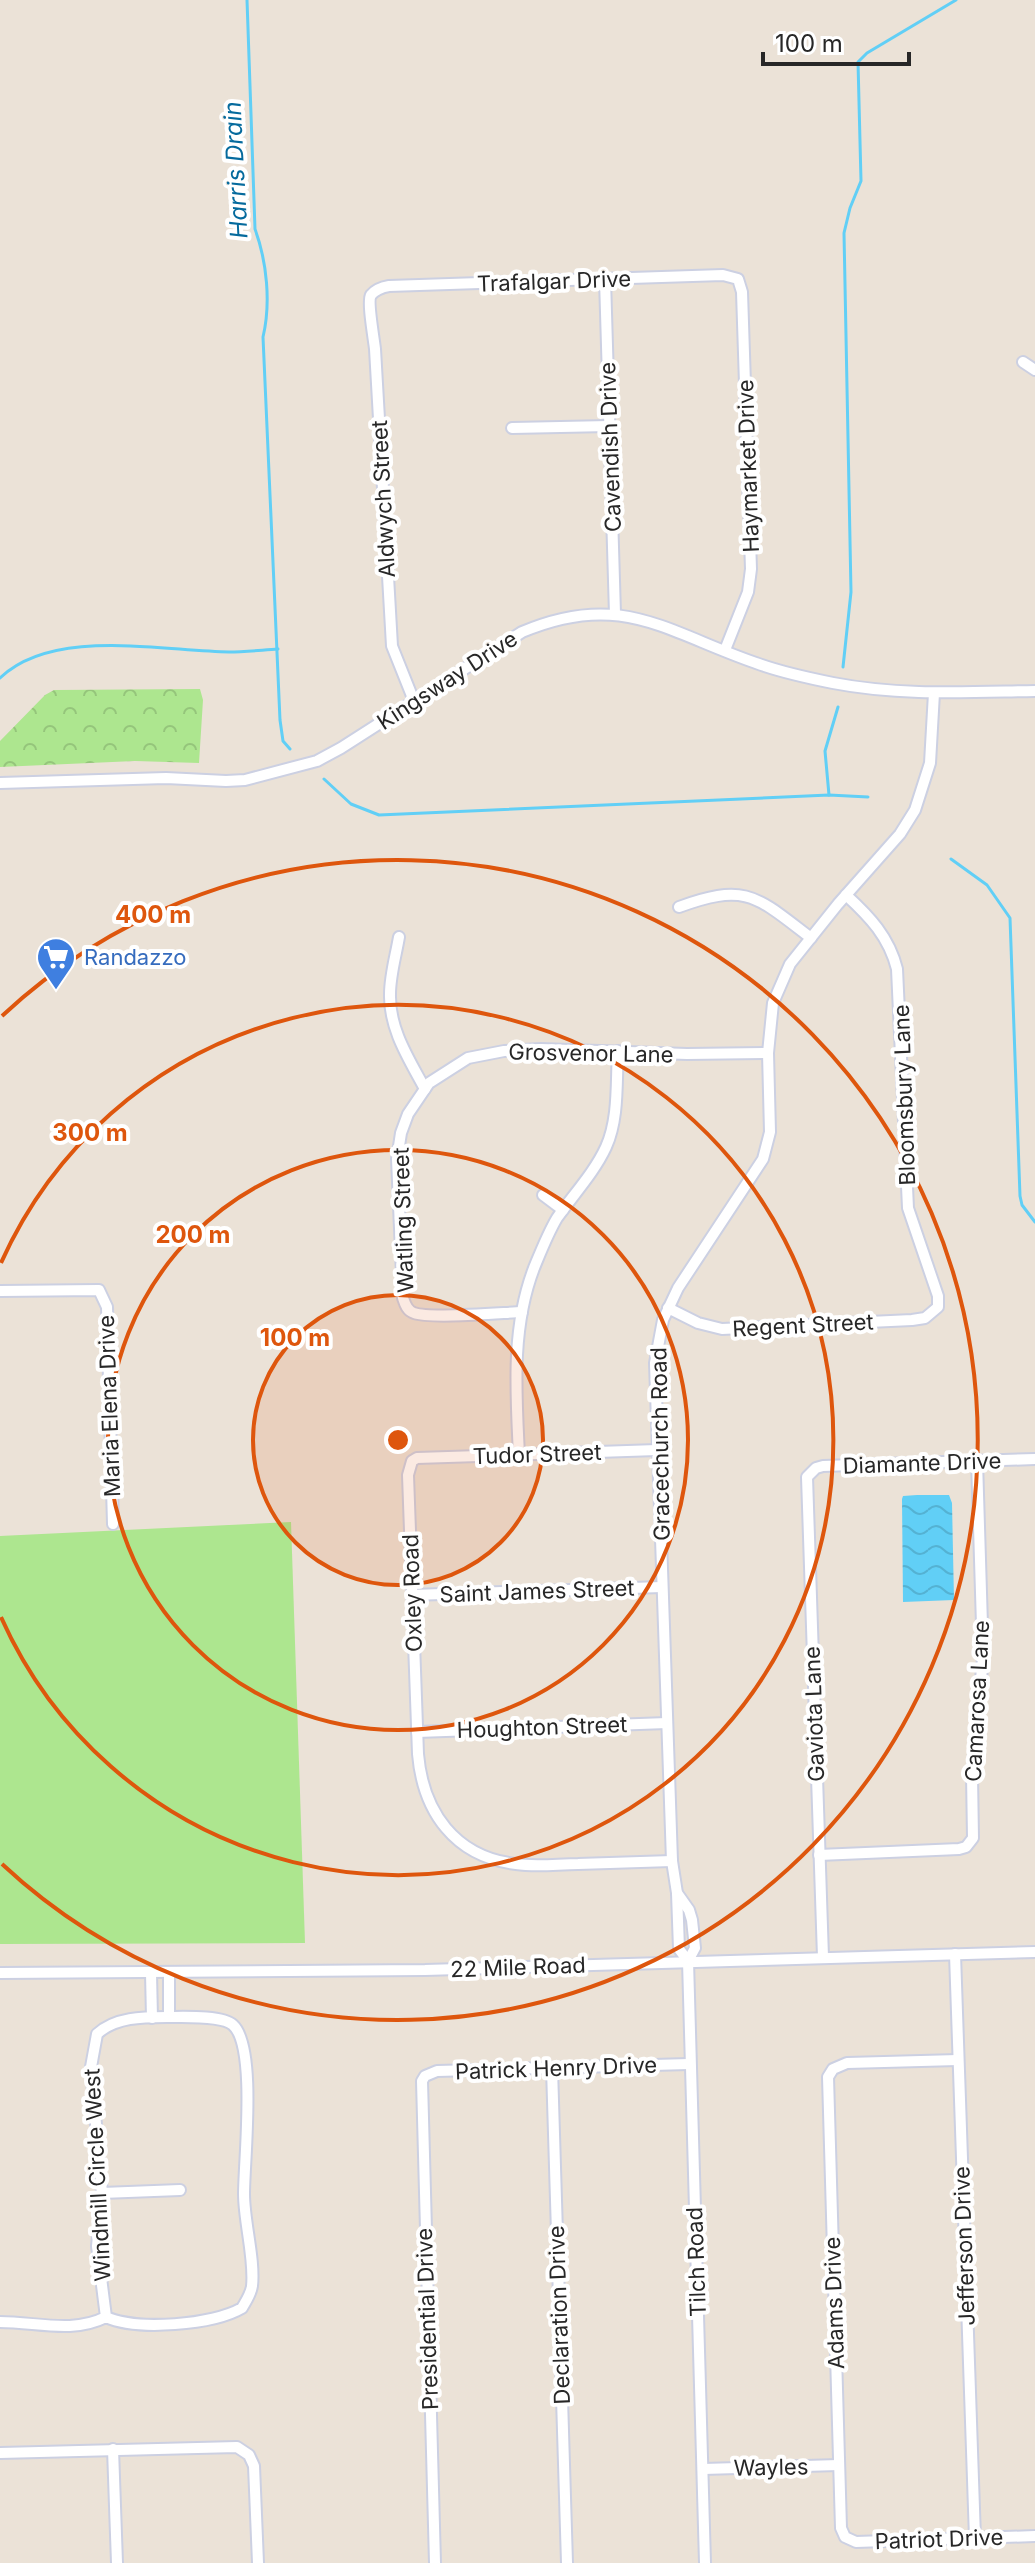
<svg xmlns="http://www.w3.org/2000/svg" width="1035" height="2563" font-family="Inter,sans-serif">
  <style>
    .grass { fill: #ade68f }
    .forest { fill: url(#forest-crowns) }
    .water { fill: url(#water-waves) }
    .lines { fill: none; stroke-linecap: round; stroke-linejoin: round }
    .stream { stroke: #61cff6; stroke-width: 3 }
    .minor-casing { stroke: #ccd0e2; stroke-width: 14 }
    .minor { stroke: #fff; stroke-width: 10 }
    .ring { fill: none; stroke: #de560d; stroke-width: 4 }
    .labels { text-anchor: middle; stroke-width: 8; stroke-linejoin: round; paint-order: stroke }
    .street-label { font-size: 22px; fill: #272727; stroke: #fff }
    .shop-label { font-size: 22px; fill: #366cbe; stroke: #fff; text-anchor: start }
    .water-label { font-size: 24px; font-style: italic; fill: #056a9d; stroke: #fff }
    .centre { fill: #de560d; stroke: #fff; stroke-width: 4 }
    .ring-label { font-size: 24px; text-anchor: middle; font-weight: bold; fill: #de560d; stroke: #fff; stroke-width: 8; stroke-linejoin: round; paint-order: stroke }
  </style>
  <defs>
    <pattern id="forest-crowns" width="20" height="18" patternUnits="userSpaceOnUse" patternTransform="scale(2)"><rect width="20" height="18" fill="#ade68f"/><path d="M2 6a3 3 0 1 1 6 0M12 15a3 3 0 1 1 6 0" fill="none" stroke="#95c57b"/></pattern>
    <pattern id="water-waves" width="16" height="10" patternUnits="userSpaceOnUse" patternTransform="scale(2)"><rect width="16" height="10" fill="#61cff6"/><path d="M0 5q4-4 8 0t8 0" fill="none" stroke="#54b2d3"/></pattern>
  </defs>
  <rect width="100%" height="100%" fill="#ebe2d7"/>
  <path class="grass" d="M291,1522L305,1943L0,1944V1536Z"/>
  <path class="forest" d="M200,689L203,700L199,763L135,761L0,767V741L45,695L54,690Z"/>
  <path class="water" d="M917,1495H949L952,1503L954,1600L903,1602L902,1499L903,1496Z"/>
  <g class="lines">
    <g class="stream">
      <path d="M247,0L255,229C267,262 271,303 263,337L280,720L283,741L290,749"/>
      <path d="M843,667L851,592L844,233L850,208L861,181L858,62L867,53L956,0"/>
      <path d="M0,678C53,627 161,651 229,652C245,652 262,650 278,649"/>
      <path d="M324,779L351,804L379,815L829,795L868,797"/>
      <path d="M829,795L825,751L838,707"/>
      <path d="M951,859L987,885L1010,918L1020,1196L1022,1205L1035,1222"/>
    </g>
    <defs>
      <g id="minor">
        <path d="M605,279L615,614"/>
        <path d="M1023,362L1035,370"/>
        <path d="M512,428L609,426"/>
        <path d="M414,701L392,646L375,349C374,339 367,301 371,295C376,289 383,287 389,286L723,275L738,279L742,292L751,569L748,592L725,650"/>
        <path d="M0,783L166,778L226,781L245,780L317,761L341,748L522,632C621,590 666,632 756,663C780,672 808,678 833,683C900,696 968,692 1035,691"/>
        <path d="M679,907C747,882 757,897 811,938"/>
        <path d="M399,937C396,955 390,975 390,994C389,1029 409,1059 425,1089"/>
        <path d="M543,1195L563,1210"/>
        <path d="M0,1291L99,1290L107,1307L113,1524"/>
        <path d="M668,1308L698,1323L722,1329L912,1320L925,1318L938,1307V1296L908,1208L897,969C889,937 870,917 846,895"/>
        <path d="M522,1312C499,1313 431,1319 414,1313C407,1311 405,1304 403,1298L397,1159L401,1133L408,1114L429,1083L468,1058L504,1051L541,1049L687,1054L768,1053"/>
        <path d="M657,1450L417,1458L412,1461L408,1475L418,1754C423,1812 455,1857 516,1864C537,1867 558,1864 578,1864C609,1863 641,1862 672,1861"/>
        <path d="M519,1455C516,1392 511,1328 534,1268C541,1251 548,1233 557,1218C573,1195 594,1173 606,1147C619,1118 616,1083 618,1051"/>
        <path d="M412,1595L662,1587"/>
        <path d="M417,1732L667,1723"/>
        <path d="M819,1855L959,1849L966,1847L973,1838L972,1775L983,1658L977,1461"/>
        <path d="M677,1893L679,1949L688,1961"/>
        <path d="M955,1954L975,2538"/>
        <path d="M823,1957L807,1477L816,1468L823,1466L1035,1459"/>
        <path d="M0,1973L425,1970L1035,1952"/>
        <path d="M151,1973L152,2018"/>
        <path d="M169,1973V2017"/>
        <path d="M958,2060L847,2063L833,2069L828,2077L841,2528L845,2537L856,2542L1035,2536"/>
        <path d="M552,2068L567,2563"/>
        <path d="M102,2193L180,2190"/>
        <path d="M0,2322C37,2322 72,2334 106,2317C137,2331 213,2325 242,2308C246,2301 251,2294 252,2286C255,2259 244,2222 244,2194C244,2160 257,2047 233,2025C222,2015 182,2017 167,2017C143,2017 115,2017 97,2034L91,2067L102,2193L97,2246L106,2317"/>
        <path d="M113,2449L117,2563"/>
        <path d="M0,2453L237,2447L249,2455L254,2466L258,2563"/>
        <path d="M703,2469L839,2465"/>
        <path d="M435,2563L422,2081L425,2076L437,2071L689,2064"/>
        <path d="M705,2563L688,1961L695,1948L692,1920L689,1910L677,1893L672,1861L655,1363L663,1320L678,1288L763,1159L770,1132L768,1053L773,1003L790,964L838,904L900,834L915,810L930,763L934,693"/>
      </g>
    </defs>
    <use href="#minor" class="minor-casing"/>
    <use href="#minor" class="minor"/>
  </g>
  <circle cx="398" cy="1440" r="145" fill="#de560d" fill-opacity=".12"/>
  <g class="ring">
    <circle cx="398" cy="1440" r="145"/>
    <circle cx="398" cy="1440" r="290"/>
    <path d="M1 1263A435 435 0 1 1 1 1617"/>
    <path d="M2 1016A580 580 0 1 1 2 1864"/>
  </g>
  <defs>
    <symbol id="supermarket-pin" viewBox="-11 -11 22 30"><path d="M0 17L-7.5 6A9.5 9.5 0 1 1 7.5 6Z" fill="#3f7fe0" stroke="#fff"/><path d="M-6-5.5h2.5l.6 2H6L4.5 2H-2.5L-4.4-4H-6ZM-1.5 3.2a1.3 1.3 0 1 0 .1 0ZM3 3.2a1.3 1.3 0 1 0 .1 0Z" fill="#fff"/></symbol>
  </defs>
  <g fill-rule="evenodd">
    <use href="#supermarket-pin" x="34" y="935" width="44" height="60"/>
  </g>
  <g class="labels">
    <g class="street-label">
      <text transform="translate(554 281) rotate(-2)" y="8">Trafalgar Drive</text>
      <text transform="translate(610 447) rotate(-92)" y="8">Cavendish Drive</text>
      <text transform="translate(748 466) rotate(-92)" y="8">Haymarket Drive</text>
      <text transform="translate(383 499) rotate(-93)" y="8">Aldwych Street</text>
      <text transform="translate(447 680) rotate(-33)" y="8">Kingsway Drive</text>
      <text transform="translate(591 1053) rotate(1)" y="8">Grosvenor Lane</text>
      <text transform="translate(904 1095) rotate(-92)" y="8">Bloomsbury Lane</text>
      <text transform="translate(403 1220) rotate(-92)" y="8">Watling Street</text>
      <text transform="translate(803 1325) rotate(-3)" y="8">Regent Street</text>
      <text transform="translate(109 1406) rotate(-92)" y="8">Maria Elena Drive</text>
      <text transform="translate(660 1444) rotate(-91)" y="8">Gracechurch Road</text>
      <text transform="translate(537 1454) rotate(-2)" y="8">Tudor Street</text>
      <text transform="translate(922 1463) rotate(-2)" y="8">Diamante Drive</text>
      <text transform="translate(537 1591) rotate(-2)" y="8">Saint James Street</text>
      <text transform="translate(412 1593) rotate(-92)" y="8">Oxley Road</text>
      <text transform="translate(977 1701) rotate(-87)" y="8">Camarosa Lane</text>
      <text transform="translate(814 1714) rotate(-92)" y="8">Gaviota Lane</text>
      <text transform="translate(542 1727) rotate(-2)" y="8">Houghton Street</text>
      <text transform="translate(518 1967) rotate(-2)" y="8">22 Mile Road</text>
      <text transform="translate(556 2068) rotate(-2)" y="8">Patrick Henry Drive</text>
      <text transform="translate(97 2175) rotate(-93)" y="8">Windmill Circle West</text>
      <text transform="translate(964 2246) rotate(-92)" y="8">Jefferson Drive</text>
      <text transform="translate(696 2262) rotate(-92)" y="8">Tilch Road</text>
      <text transform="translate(834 2303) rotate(-92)" y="8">Adams Drive</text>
      <text transform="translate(559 2315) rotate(-92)" y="8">Declaration Drive</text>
      <text transform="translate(427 2319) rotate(-92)" y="8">Presidential Drive</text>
      <text transform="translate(771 2467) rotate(-1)" y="8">Wayles</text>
      <text transform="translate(939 2539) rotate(-2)" y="8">Patriot Drive</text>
    </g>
    <g class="shop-label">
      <text x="84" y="965">Randazzo</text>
    </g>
    <g class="water-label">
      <text transform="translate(236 170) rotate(-93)" y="8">Harris Drain</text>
    </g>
  </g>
  <circle cx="398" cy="1440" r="12" class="centre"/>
  <g class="ring-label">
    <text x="153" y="923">400 m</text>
    <text x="90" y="1141">300 m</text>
    <text x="193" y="1243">200 m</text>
    <text x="295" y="1346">100 m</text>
  </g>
  <path d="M763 52v12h146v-12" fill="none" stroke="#272727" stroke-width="4"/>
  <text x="775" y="52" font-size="24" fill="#272727" stroke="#ffffff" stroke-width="6" paint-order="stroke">100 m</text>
</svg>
